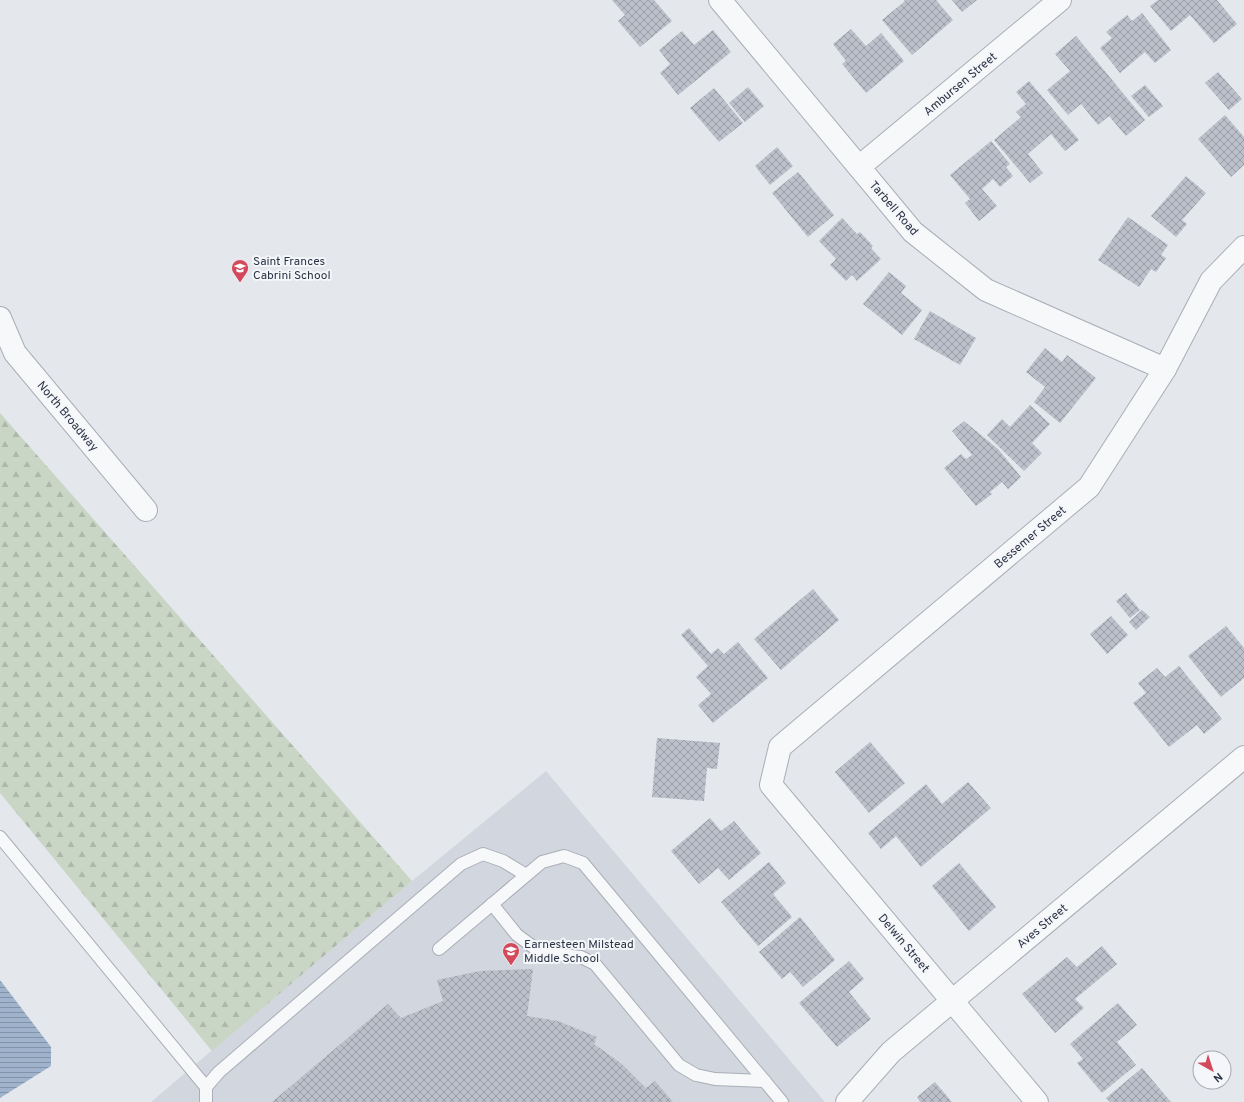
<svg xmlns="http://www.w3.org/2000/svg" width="1244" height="1102" font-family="Overpass,sans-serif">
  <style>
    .built { fill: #d2d6de }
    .forest { fill: url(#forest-firs) }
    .water { fill: url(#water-rules) }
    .building { fill: url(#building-cross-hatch) }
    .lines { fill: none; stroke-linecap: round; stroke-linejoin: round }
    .lane-casing { stroke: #a9aeb7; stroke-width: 14 }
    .street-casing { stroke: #a9aeb7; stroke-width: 24 }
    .lane { stroke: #f7f8fa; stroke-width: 12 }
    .street { stroke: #f7f8fa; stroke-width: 22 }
    .labels { text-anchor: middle; stroke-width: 4; stroke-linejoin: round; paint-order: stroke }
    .street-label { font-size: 12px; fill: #2b3445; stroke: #f4f6f9 }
    .poi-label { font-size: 12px; fill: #2b3445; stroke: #f4f6f9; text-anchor: start }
  </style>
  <defs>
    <pattern id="forest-firs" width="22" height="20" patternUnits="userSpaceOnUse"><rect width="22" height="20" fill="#c9d6c5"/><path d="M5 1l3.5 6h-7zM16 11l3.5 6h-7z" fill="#adb8ab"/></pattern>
    <pattern id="water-rules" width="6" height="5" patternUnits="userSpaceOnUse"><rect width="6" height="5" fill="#9fb4cc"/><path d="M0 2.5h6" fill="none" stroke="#8293a7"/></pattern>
    <pattern id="building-cross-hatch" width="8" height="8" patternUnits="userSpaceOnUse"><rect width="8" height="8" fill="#bbc0ca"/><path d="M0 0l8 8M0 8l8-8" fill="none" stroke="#989da6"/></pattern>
  </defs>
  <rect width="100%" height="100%" fill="#e4e7ec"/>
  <path class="built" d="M546,771L825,1102H151L412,881Z"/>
  <path class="forest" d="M0,413L412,881L212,1051L0,793Z"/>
  <path class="water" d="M0,980L51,1047V1066L0,1098Z"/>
  <g class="building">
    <path d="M612,0H654L672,21L640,47L618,21L625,15Z"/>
    <path d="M904,0H936L953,20L912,55L882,20L905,1Z"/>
    <path d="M952,0H977L962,12Z"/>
    <path d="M1158,0H1217L1237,24L1214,43L1190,15L1171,31L1150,6Z"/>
    <path d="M1142,13L1171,50L1155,63L1145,52L1120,73L1100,48L1112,38L1106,32L1127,15L1132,21Z"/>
    <path d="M851,29L866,46L881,33L904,61L866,93L842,64L846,61L833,44Z"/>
    <path d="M713,30L731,52L678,95L660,73L670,64L659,50L682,31L694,45Z"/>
    <path d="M1076,36L1145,120L1126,136L1109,116L1098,125L1081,104L1068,115L1047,90L1070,71L1055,54Z"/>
    <path d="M1218,72L1242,99L1229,110L1205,83Z"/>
    <path d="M1029,81L1079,140L1065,151L1051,134L1028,154L1043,173L1030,183L994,140L1021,117L1016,112L1026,104L1016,92Z"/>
    <path d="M1145,85L1163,106L1149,117L1131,96Z"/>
    <path d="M748,87L764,106L745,122L729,103Z"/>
    <path d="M714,88L743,123L719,142L690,108Z"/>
    <path d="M1225,115L1244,137V165L1231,177L1198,139Z"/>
    <path d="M991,141L1010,164L1006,167L1013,176L1000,187L993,179L982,189L997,206L979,221L965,203L970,199L950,175Z"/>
    <path d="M777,147L793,166L770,185L755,166Z"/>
    <path d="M798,172L834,215L808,237L772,193Z"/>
    <path d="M1186,176L1206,193L1182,220L1187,224L1176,237L1151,216Z"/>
    <path d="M1128,217L1168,245L1161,255L1166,258L1156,272L1151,269L1139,287L1098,260Z"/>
    <path d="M842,218L857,234L860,232L873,246L871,248L881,259L857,281L852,275L846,281L830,265L836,259L819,241Z"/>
    <path d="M889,272L906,286L901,293L922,310L902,335L863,304Z"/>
    <path d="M930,311L976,338L960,365L914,339Z"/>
    <path d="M1045,348L1062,362L1067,355L1096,378L1060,423L1034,402L1045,387L1026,372Z"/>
    <path d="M1030,405L1050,424L1032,443L1042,453L1024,471L987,435L1002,419L1010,427Z"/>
    <path d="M964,421L998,449L1021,477L1008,489L1002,482L990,492L992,494L976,506L944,468L961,454L966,459L972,455L952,431Z"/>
    <path d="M813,589L839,620L781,670L754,639Z"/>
    <path d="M1126,593L1140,610L1130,618L1116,601Z"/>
    <path d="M1142,610L1150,617L1136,630L1129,622Z"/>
    <path d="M1111,616L1128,635L1107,654L1090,634Z"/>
    <path d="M1226,626L1244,648V678L1221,697L1188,656Z"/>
    <path d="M689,628L711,654L718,648L724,654L738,642L768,678L713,723L698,705L711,694L696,677L708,666L681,635Z"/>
    <path d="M1179,666L1222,719L1204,734L1197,725L1169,747L1133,703L1146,693L1138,683L1157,668L1165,677Z"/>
    <path d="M657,738L720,743L717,769L707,768L704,801L652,797Z"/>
    <path d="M870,742L905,783L869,813L835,772Z"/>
    <path d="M968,782L991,808L921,867L896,836L881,849L868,833L926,784L942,804Z"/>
    <path d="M710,818L721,831L734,821L761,853L729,880L718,868L699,884L671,851Z"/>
    <path d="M769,862L786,883L773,894L792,917L758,946L721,902Z"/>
    <path d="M959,863L996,907L969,931L932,886Z"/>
    <path d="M800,917L835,960L803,987L790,972L782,979L759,952Z"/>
    <path d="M1102,946L1117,964L1075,999L1084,1008L1055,1033L1022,994L1067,957L1077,967Z"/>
    <path d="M849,961L864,979L849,992L871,1019L837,1047L799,1003Z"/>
    <path d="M533,969L527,1016L558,1021L597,1037L594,1044L622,1064L646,1088L655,1081L673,1102H272L388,1004L401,1018L443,1001L437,980L480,971Z"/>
    <path d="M1118,1003L1137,1025L1117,1042L1136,1065L1102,1093L1077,1063L1083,1059L1070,1044Z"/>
    <path d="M1142,1068L1171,1102H1110L1106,1098Z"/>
    <path d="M935,1082L952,1102H920L917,1097Z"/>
  </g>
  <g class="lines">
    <defs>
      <g id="lane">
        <path d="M0,837L206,1087"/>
        <path d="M492,904L517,935L536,949L552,954L581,957L595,964L679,1065L696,1075L715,1079L765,1081"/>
        <path d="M439,949L542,862L564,856L583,863L782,1102"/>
        <path d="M206,1102V1087L219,1072L461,864L483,854L503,861L526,875"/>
      </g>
      <g id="street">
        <path d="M720,0L913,232L986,290L1165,369"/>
        <path d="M859,167L1060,0"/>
        <path d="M0,318L15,353L146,510"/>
        <path d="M847,1102L891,1052L1244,757"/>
        <path d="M1037,1102L771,785L780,747L1089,487L1165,369L1211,281L1244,247"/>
      </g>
    </defs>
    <use href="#lane" class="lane-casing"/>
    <use href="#street" class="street-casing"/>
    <use href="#lane" class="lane"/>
    <use href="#street" class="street"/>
  </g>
  <defs>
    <symbol id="school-pin" viewBox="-11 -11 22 30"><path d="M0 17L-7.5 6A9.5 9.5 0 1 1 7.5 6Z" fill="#d1495b" stroke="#f4f6f9"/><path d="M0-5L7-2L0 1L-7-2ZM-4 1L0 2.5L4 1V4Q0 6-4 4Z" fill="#fff"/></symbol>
  </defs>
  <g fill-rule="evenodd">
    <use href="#school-pin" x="230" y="258" width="20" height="27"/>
    <use href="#school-pin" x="501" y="941" width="20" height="27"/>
  </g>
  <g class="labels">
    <g class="street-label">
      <text transform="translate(960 84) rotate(-40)" y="4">Ambursen Street</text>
      <text transform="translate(894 208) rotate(49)" y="4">Tarbell Road</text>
      <text transform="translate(68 416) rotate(50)" y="4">North Broadway</text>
      <text transform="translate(1030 537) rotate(-40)" y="4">Bessemer Street</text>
      <text transform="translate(1042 926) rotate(-40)" y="4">Aves Street</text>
      <text transform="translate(904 943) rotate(50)" y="4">Delwin Street</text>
    </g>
    <g class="poi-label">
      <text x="253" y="265">Saint Frances<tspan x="253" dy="14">Cabrini School</tspan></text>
      <text x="524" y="948">Earnesteen Milstead<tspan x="524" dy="14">Middle School</tspan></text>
    </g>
  </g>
  <g transform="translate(1212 1070) rotate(141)"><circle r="19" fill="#f4f6f9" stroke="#a4a8b1"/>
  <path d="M0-3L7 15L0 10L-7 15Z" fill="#d1495b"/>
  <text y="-6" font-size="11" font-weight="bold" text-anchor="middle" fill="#2b3445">N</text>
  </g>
</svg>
